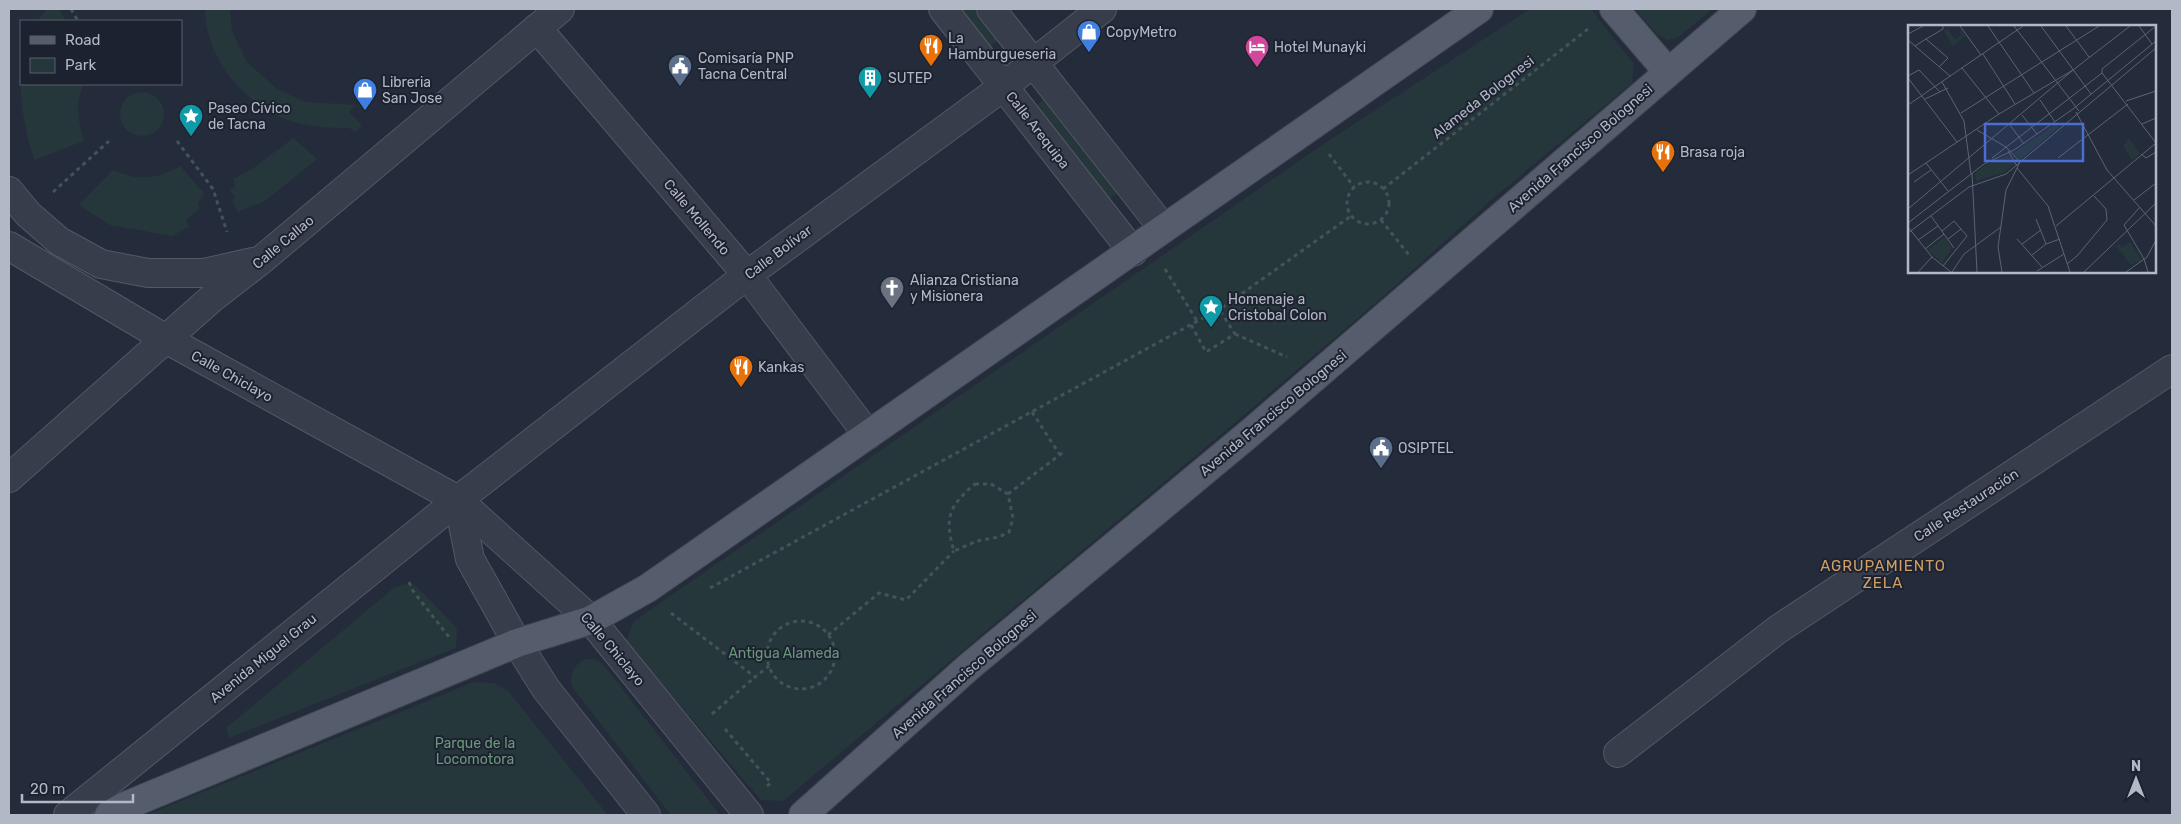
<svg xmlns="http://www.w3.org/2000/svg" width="2181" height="824" font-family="Rubik,sans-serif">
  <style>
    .green { fill: #26373c }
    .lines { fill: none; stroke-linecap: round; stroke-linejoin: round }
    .minor-casing { stroke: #535866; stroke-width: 30 }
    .primary-casing { stroke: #414654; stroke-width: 30 }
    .path { stroke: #435459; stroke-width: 3; stroke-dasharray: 4 4; stroke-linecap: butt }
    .minor { stroke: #373d4b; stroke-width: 28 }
    .primary { stroke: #555c6b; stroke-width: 28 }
    .labels { text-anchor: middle; stroke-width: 4; stroke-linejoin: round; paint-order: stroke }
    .poi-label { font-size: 14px; fill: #b3b8c7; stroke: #1d2230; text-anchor: start }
    .street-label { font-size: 14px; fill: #b3b8c7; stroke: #1d2230 }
    .park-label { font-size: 14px; fill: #6b977a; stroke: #1d2230 }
    .neighbourhood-label { font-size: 15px; letter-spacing: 1px; fill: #d0a065; stroke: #1d2230 }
    .inset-road { fill: none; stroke: #5d6373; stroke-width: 1 }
    .view { fill: #4a6ed3; fill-opacity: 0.15; stroke: #4a6ed3; stroke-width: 2.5 }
    .inset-edge { fill: none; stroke: #b3b8c7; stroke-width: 2.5 }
  </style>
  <rect width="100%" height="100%" fill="#242b3b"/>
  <g class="green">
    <path d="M47,9H59L66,21H37Z"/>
    <path d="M205,9H230L232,31L247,62L277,89L305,102L356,105L349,112L362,126L354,132L350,128C323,129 289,125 265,109C232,87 205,50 205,9Z"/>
    <path d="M958,9H974L999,40L988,48Z"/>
    <path d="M1530,9H1591L1634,64L1632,83L1491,200L1378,301L1238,420L783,801L761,800L668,691L625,645L634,621L1325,143Z"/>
    <path d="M1635,9H1712L1679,37L1668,40L1658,35Z"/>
    <path d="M21,84H84C75,104 78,120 84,141L34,160C27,135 20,109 21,84Z"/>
    <circle cx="142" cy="114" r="22"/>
    <path d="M1045,98L1118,192L1108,200L1035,107Z"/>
    <path d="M293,138L317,159L265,201L238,212L232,201L235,196L230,191L235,186L233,179L252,169Z"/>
    <path d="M180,166L204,193L198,203L200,208L186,220L189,227L172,236L110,225L79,205L113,170C138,181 156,180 180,166Z"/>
    <path d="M405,584L416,586L457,628L456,648L229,738L226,728L395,587Z"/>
    <path d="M586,659H594L603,664L720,815H671L573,688C568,675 574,664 586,659Z"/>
    <path d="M474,682L494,683L508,691L608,815H146Z"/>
  </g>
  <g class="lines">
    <defs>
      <g id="minor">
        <path d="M943,9L1133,252"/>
        <path d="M991,9L1163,228"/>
        <path d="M537,28L747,275L868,435"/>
        <path d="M9,191L28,214L59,241L101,264L148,273H204L253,262"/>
        <path d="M9,246L166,339L458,500L591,620L749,815"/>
        <path d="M9,478L211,299L260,261L560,9"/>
        <path d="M458,500L470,559L517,643L546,689L646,815"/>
        <path d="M1618,753L1777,630L2172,369"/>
        <path d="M68,815L458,500L747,275L1004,86L1102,9"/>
      </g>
      <g id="primary">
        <path d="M1614,9L1668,72"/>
        <path d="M109,815L123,807L517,643L591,620L648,588L1479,9"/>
        <path d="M803,815L971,665L1250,433L1742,9"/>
      </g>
    </defs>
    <use href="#minor" class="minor-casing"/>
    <use href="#primary" class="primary-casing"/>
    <g class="path">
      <path d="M71,9L78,21"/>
      <path d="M177,141L213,189L227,232"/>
      <path d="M1329,154L1354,187"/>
      <circle cx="1368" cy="203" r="21"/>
      <path d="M1383,189L1588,29"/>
      <path d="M53,192L109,141"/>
      <path d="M1381,220L1409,255"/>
      <path d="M1165,269L1197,321"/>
      <path d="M1191,325L1206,352L1235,334L1219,309"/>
      <path d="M1235,334L1287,357"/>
      <path d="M1032,412L1060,455"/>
      <path d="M975,484H991L1008,494L1013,518L1009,532L999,537L977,541L954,551C944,518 949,506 975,484Z"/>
      <path d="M1008,494L1065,451"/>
      <path d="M409,582L413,591L449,637"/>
      <path d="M710,588L1223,307L1351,216"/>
      <path d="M671,613L755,677L769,666"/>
      <circle cx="801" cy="655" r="34"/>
      <path d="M828,635L879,593L906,600L954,551"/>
      <path d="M712,714L755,677"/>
      <path d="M725,729L771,783L767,786"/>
    </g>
    <use href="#minor" class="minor"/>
    <use href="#primary" class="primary"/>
  </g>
  <defs>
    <symbol id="shop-pin" viewBox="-11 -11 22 30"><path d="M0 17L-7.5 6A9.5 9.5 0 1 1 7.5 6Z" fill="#3f7fe0" stroke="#1d2230"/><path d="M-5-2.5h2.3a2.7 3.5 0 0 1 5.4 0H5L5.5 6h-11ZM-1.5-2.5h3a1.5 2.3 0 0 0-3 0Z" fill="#fff"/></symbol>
    <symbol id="restaurant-pin" viewBox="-11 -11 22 30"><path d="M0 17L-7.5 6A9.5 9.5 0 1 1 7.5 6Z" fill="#e8710a" stroke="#1d2230"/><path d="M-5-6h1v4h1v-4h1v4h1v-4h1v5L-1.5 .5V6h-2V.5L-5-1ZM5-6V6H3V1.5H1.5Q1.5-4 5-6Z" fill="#fff"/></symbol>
    <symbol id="hotel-pin" viewBox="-11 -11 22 30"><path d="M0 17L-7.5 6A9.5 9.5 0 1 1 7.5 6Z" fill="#d1479c" stroke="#1d2230"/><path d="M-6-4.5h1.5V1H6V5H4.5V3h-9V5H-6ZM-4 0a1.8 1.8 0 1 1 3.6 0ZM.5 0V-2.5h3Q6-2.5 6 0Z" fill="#fff"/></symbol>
    <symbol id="civic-pin" viewBox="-11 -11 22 30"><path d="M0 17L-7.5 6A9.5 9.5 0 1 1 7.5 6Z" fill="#5c6f8a" stroke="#1d2230"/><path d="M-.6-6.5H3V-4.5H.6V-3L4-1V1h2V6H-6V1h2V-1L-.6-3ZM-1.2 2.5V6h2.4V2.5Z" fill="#fff"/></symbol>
    <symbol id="building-pin" viewBox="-11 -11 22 30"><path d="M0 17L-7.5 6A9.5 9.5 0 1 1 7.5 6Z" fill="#0f9aa8" stroke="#1d2230"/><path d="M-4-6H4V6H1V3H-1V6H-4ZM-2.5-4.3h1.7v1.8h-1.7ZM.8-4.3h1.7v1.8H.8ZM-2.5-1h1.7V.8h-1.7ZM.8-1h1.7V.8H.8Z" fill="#fff"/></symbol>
    <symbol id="sight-pin" viewBox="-11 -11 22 30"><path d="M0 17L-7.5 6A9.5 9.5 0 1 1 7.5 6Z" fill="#0f9aa8" stroke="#1d2230"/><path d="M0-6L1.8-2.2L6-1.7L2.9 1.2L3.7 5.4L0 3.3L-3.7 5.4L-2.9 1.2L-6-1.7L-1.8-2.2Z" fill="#fff"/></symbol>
    <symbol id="church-pin" viewBox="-11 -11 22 30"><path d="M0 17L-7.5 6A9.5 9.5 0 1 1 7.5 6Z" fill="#6b7280" stroke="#1d2230"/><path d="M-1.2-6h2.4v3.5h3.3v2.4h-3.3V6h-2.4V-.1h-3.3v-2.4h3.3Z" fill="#fff"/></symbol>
  </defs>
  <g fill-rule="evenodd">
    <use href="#shop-pin" x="1075" y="18" width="28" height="38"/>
    <use href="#restaurant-pin" x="917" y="32" width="28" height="38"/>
    <use href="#hotel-pin" x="1243" y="33" width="28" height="38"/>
    <use href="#civic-pin" x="666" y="52" width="28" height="38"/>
    <use href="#building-pin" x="856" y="64" width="28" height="38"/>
    <use href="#shop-pin" x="351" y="76" width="28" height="38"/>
    <use href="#sight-pin" x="177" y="102" width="28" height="38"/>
    <use href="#restaurant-pin" x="1649" y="138" width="28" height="38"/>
    <use href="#church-pin" x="878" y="274" width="28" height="38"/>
    <use href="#sight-pin" x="1197" y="293" width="28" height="38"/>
    <use href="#restaurant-pin" x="727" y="353" width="28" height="38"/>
    <use href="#civic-pin" x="1367" y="434" width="28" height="38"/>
  </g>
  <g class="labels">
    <g class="poi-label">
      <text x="1106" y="37">CopyMetro</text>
      <text x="948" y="43">La<tspan x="948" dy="16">Hamburgueseria</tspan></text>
      <text x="1274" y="52">Hotel Munayki</text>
      <text x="698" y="63">Comisaría PNP<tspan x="698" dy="16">Tacna Central</tspan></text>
      <text x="888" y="83">SUTEP</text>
      <text x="382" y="87">Libreria<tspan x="382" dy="16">San Jose</tspan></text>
      <text x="208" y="113">Paseo Cívico<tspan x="208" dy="16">de Tacna</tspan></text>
      <text x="1680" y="157">Brasa roja</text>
      <text x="910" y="285">Alianza Cristiana<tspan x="910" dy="16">y Misionera</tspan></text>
      <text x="1228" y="304">Homenaje a<tspan x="1228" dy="16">Cristobal Colon</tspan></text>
      <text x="758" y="372">Kankas</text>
      <text x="1398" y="453">OSIPTEL</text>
    </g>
    <g class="street-label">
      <text transform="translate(1483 97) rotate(-38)" y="5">Alameda Bolognesi</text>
      <text transform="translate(1038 130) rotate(52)" y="5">Calle Arequipa</text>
      <text transform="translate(1580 148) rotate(-41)" y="5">Avenida Francisco Bolognesi</text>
      <text transform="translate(697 217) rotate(50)" y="5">Calle Mollendo</text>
      <text transform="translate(283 242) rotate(-40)" y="5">Calle Callao</text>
      <text transform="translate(778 252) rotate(-37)" y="5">Calle Bolívar</text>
      <text transform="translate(232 376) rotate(29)" y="5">Calle Chiclayo</text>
      <text transform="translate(1273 413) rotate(-40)" y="5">Avenida Francisco Bolognesi</text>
      <text transform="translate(1966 505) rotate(-33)" y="5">Calle Restauración</text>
      <text transform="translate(613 649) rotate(50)" y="5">Calle Chiclayo</text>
      <text transform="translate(263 658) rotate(-39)" y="5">Avenida Miguel Grau</text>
      <text transform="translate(964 674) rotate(-41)" y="5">Avenida Francisco Bolognesi</text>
    </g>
    <g class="park-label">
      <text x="784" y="658">Antigua Alameda</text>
      <text x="475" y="748">Parque de la<tspan x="475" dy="16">Locomotora</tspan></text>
    </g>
    <g class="neighbourhood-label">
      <text x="1883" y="571">AGRUPAMIENTO<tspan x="1883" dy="17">ZELA</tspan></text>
    </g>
  </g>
  <g transform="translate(1908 25)">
    <rect width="248" height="248" fill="#242b3b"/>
    <path d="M51,3L58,11L45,21L36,6L39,4L47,14L53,10ZM148,99L151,102L112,135L105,128ZM221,113L232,129L224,135L215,121ZM100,130L107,139L97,147L68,156L67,148L76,141ZM36,212L44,223L34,238L20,225ZM222,217L234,235L223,240L208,221L211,218L214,223Z" fill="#26373c"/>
    <path class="inset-road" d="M52,1L73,30M80,1L126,68M106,1L171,86M133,1L183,69M158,1L181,32M231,1L244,19M0,9L15,1M18,14L35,4V1M0,15L42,51M7,21L18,14L40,33L31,42M75,29L107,79M54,43L91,89M194,48V44L248,1M0,51L11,45L32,67M0,53L49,117M34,57L56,96L63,149M17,74L40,63M132,75L147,97M218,76L248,66M0,80L115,1M168,87L199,145L248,201M53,88L191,1M114,90L129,109M234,99L248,93M102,100L116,119M69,105L98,122L112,137L98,165L90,222L94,247M100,126L109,141M233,129L238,133L248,127M84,133L194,48M150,133L220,79M18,138L40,166M109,143L140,181L162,247M64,148L69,247M0,150L91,89L165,45L222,1M6,157L23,145M226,175L248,158M232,182L216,200L236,234L240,247M0,184L165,45M23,191L46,223M128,194L138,219M0,198L76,139L106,125L165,84L248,16M148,201L248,118L194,48M0,202L24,232L43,247M34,206L46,196L59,211L35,241M0,208L61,162L98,149L248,23M40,214L53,204M109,214L134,242M10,215L30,201M114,219L133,205M17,224L36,209M124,230L138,219L152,214M159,239L169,231L199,195L198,184L186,171M129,246L156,229M10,247L24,232M44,247L56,229L93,202M176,247L248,178M218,247L239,232L248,215"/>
    <path class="view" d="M77,99H175V136H77Z"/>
    <rect width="248" height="248" class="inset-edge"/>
  </g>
  <rect width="2181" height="824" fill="none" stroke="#b3b8c7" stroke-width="20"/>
  <rect x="20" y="20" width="162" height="65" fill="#1d2230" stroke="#595e6c"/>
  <rect x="30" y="36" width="25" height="8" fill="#555c6b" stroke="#595e6c"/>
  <text x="65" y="45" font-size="15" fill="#b3b8c7">Road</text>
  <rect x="30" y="58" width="25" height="15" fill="#26373c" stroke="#595e6c"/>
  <text x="65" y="70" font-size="15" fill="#b3b8c7">Park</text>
  <g transform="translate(2136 779)" stroke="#1d2230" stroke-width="4" paint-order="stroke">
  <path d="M0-4L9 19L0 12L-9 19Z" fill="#b3b8c7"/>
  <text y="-8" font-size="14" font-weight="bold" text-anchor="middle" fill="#b3b8c7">N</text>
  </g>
  <path d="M22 794v8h111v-8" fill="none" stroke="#b3b8c7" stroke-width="2.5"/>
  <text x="30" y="794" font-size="15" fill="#b3b8c7" stroke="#1d2230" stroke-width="4" paint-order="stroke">20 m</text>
</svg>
